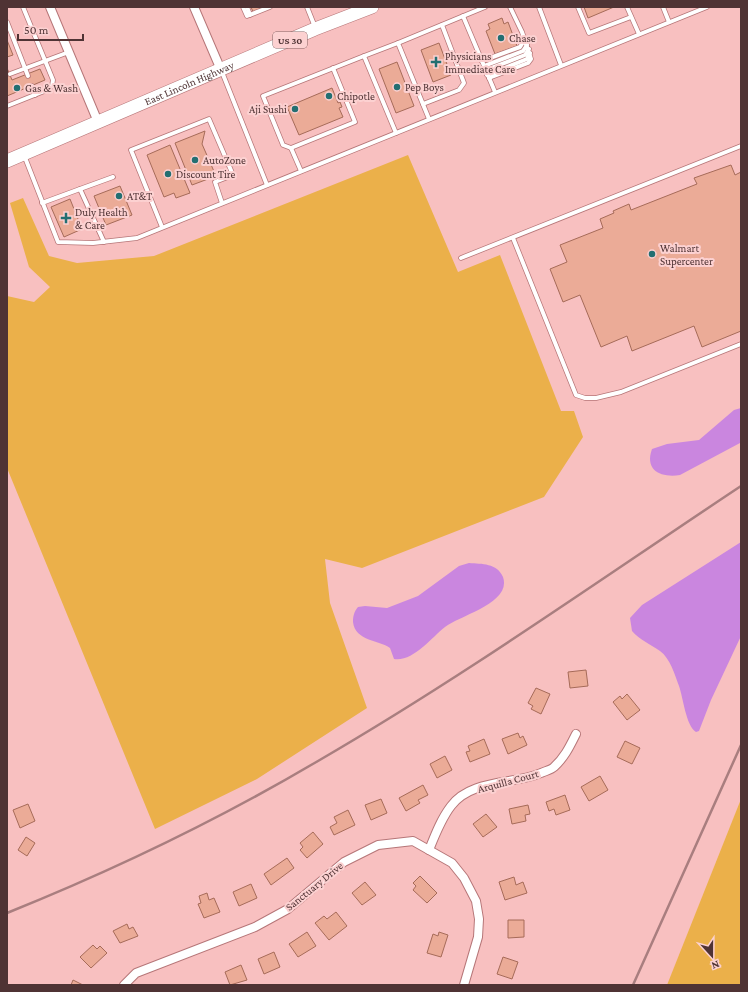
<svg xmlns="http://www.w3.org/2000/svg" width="748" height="992" font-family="'Crimson Pro',serif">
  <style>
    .green { fill: #ebb04a }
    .water { fill: #ca86df }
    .building { fill: #ebab97; stroke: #a66b59 }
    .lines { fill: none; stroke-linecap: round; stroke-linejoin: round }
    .lane-casing { stroke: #b67678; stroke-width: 5.5 }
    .street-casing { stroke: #b67678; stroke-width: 10 }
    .primary-casing { stroke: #b67678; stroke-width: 14 }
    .lane { stroke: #fff; stroke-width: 4 }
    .street { stroke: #fff; stroke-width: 8 }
    .primary { stroke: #fff; stroke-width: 13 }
    .rail { stroke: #a97e7f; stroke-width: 2.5 }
    .poi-dot { fill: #236f71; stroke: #fcd1d1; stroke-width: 1.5 }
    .labels { text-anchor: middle; stroke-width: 4; stroke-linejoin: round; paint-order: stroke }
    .shield { fill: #fcd1d1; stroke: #836263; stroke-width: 1 }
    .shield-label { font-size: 10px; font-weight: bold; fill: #4f3334 }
    .poi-label { font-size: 11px; fill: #4f3334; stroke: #fcd1d1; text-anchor: start }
    .street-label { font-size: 11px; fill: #4f3334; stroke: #fcd1d1 }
  </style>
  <rect width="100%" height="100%" fill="#f8c0c0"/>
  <g class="green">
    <path d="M408,155L458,272L500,255L561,411H574L583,437L544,497L362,568L325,559L330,603L367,708L257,779L155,829L7,468V296L34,302L50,287L29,267L10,203L23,198L49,256L77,263L154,256Z"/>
    <path d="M741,799V985H667Z"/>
  </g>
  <g class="water">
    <path d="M741,408V442L740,443L680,475C662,478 644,471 652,449L667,444L699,440L734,410Z"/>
    <path d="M741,542V636L711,700L699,731L696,732C686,726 683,697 679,686C675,675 670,658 660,651C650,644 640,640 632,631L630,618L642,605Z"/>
    <path d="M469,563C482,564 497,563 503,577C512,603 460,615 445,627C431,638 413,662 394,659L390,648C379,640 355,641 353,622C353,616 354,612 358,607L365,606L387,608L418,596L459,566Z"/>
  </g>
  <g class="building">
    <path d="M251,7H264L253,12Z"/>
    <path d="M584,7H614L588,18Z"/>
    <path d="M502,18L504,24L508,22L517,46L495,54L486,31L490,29L488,24Z"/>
    <path d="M7,40L13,55L7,57Z"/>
    <path d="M439,43L451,75L433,82L421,50Z"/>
    <path d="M397,62L414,106L396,113L379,69Z"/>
    <path d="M7,68L12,80L40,69L45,80L7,96Z"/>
    <path d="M332,88L338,103L340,102L342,107L339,108L343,117L299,135L287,107Z"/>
    <path d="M205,131L202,144L216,176L192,185L175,143Z"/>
    <path d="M170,145L190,193L176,198L174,193L164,197L147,155Z"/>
    <path d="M731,165L735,175L741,172V331L702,347L694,326L632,351L627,336L601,347L580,295L563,302L550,269L567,262L560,245L603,228L600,219L614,213L613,211L629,204L631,210L697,184L694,178Z"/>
    <path d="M120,186L132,215L106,225L94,196Z"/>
    <path d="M70,199L82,229L64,237L51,207Z"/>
    <path d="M586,670L588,686L570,688L568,672Z"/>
    <path d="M536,688L550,694L541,714L531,709L533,706L528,703Z"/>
    <path d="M627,694L640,710L627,720L613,702L620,696L622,699Z"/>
    <path d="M518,733L520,738L523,736L527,745L508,754L502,739Z"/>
    <path d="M484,739L490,754L470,762L466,752L470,751L468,746Z"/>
    <path d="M625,741L640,748L632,764L617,757Z"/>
    <path d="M445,756L452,770L437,778L430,764Z"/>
    <path d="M600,776L608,790L589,801L581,787Z"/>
    <path d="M423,785L428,795L418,800L420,803L406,811L399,798Z"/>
    <path d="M565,795L570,810L556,815L554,809L549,811L546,802Z"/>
    <path d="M381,799L387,813L371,820L365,805Z"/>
    <path d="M28,804L35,821L20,828L13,810Z"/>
    <path d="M528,805L530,814L525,815L526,821L512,824L509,809Z"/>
    <path d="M348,810L355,825L334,835L330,827L337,823L334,817Z"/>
    <path d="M486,814L497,827L483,837L473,824Z"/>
    <path d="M313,832L323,844L307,858L300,850L303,847L300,843Z"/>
    <path d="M26,837L35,843L27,856L18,850Z"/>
    <path d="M287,858L294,868L271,885L264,874Z"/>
    <path d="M420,876L437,893L427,903L413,890L416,886L413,883Z"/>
    <path d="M514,877L516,885L523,882L527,893L505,900L499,882Z"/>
    <path d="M365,882L376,895L362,905L352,893Z"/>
    <path d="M251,884L257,898L239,906L233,892Z"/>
    <path d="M207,893L209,900L214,898L220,912L204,918L198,904L201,903L199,896Z"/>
    <path d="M336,912L347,926L329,940L315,923L324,916L327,919Z"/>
    <path d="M508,920H524V937L508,938Z"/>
    <path d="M127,924L129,929L133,927L138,936L120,943L113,931Z"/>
    <path d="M307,932L316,946L298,957L289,944Z"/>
    <path d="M439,932L448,935L441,957L427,953L433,934L438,936Z"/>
    <path d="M93,945L97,949L100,946L107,953L91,968L80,957Z"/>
    <path d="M274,952L280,967L264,974L258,959Z"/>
    <path d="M503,957L518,962L512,979L497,974Z"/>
    <path d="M241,965L247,980L230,985L225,972Z"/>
    <path d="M73,980L83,985H71Z"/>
  </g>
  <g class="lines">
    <defs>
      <g id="lane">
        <path d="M243,7L247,16L270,7"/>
        <path d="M247,7L250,15"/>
        <path d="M307,7L315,27"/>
        <path d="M539,7L561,65"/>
        <path d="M578,7L589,33L631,17"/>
        <path d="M627,7L639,34"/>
        <path d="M663,7L669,22"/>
        <path d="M463,16L495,92"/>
        <path d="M7,22L28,76"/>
        <path d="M482,61L520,47L525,39"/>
        <path d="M484,66L523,51L527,45"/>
        <path d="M486,70L525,55L529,49"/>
        <path d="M222,72L267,185"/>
        <path d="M10,74L69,52"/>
        <path d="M487,75L527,59L530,53"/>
        <path d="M489,78L528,63L531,59L522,32L510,7"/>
        <path d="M32,86L35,95"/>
        <path d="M423,104L459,90L464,83L442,25"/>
        <path d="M7,106L47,90L52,86L53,80L23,7"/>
        <path d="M429,119L398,43L485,7"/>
        <path d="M396,133L364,56L398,43"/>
        <path d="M291,148L355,122L333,68"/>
        <path d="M24,155L58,242L93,243L137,238L707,7"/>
        <path d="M301,171L291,148L283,145L263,96L364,56"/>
        <path d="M80,189L113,177"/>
        <path d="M42,203L80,189L104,242"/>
        <path d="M162,227L131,150L209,119L233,175L215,182L222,203"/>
        <path d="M513,238L576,395L585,398H596L621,392L741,344"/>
        <path d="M461,258L741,146"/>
      </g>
      <g id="street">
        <path d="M50,7L98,122"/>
        <path d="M194,7L221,70"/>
        <path d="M429,850C435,835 441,819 451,806C471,779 513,785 541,773C545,771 551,770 554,767C565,757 570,746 576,734"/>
        <path d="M124,985L136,973L255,927L288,909L344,862L378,845L413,841L452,863L464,878L476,901L479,919L478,937L464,985"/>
      </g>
      <g id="primary">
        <path id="s1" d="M7,161L315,29L372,7"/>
      </g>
    </defs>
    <use href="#lane" class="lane-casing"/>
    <use href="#street" class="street-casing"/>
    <use href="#primary" class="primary-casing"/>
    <use href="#lane" class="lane"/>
    <use href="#street" class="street"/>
    <use href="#primary" class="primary"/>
    <g class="rail">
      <path d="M7,913C114,870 218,820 318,761C463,677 601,579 741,486"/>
      <path d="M633,985L741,745"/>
    </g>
  </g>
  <g class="poi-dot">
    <circle cx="501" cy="38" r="4"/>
    <path d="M434 56h4v4h4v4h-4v4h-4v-4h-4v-4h4z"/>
    <circle cx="397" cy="87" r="4"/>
    <circle cx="17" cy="88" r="4"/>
    <circle cx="329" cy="96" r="4"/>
    <circle cx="295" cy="109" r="4"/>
    <circle cx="195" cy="160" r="4"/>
    <circle cx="168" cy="174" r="4"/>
    <circle cx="119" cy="196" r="4"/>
    <path d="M64 212h4v4h4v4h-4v4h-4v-4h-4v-4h4z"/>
    <circle cx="652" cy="254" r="4"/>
  </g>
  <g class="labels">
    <rect class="shield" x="273" y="32" width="34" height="16" rx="3"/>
    <g class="shield-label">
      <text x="290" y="44">US 30</text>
    </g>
    <g class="poi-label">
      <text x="509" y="42">Chase</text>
      <text x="445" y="60">Physicians<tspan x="445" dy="13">Immediate Care</tspan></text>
      <text x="405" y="91">Pep Boys</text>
      <text x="25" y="92">Gas &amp; Wash</text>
      <text x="337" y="100">Chipotle</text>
      <text x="287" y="113" text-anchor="end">Aji Sushi</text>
      <text x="203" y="164">AutoZone</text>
      <text x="176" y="178">Discount Tire</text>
      <text x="127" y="200">AT&amp;T</text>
      <text x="75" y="216">Duly Health<tspan x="75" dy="13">&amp; Care</tspan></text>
      <text x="660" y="252">Walmart<tspan x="660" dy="13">Supercenter</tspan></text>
    </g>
    <g class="street-label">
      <text dy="4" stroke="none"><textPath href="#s1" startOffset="198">East Lincoln Highway</textPath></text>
      <text transform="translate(508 781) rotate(-15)" y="4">Arquilla Court</text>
      <text transform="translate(314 886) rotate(-39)" y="4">Sanctuary Drive</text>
    </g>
  </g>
  <rect width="748" height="992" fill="none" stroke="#4f3334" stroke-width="16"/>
  <g transform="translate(712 956) rotate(159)" stroke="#fcd1d1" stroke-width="3" paint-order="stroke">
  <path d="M0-3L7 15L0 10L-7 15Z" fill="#4f3334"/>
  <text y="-6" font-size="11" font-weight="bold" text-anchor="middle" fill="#4f3334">N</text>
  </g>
  <path d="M18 34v6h65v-6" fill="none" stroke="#4f3334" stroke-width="2"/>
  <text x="24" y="34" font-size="12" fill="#4f3334" stroke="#fcd1d1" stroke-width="3" paint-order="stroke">50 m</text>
</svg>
